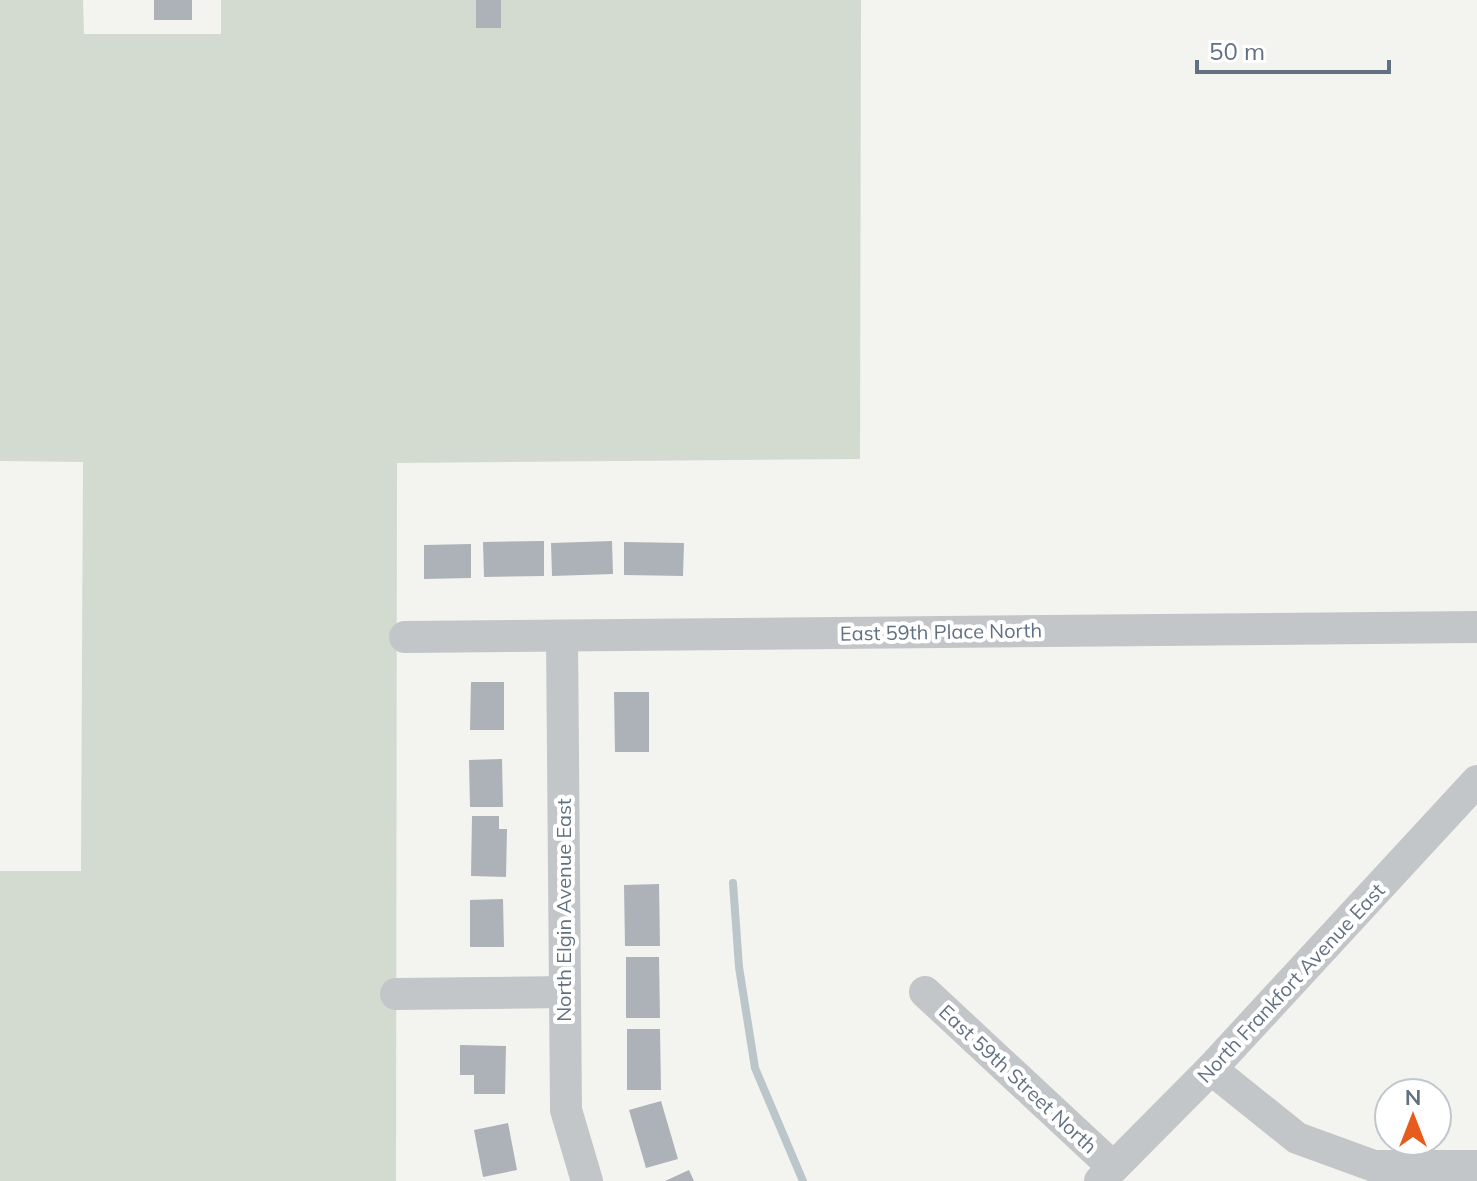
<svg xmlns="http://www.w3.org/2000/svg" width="1477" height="1181" font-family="Mulish,sans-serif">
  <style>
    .green { fill: #d3dbd0 }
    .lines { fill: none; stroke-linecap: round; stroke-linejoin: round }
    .stream { stroke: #bbc6cb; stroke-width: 8 }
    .building { fill: #acb2b8 }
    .minor { stroke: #c3c6c9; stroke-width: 32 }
    .labels { text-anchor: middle; stroke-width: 8; stroke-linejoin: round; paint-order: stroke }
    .street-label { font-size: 20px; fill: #627181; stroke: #fff }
  </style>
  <rect width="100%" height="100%" fill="#f3f4ef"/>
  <path class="green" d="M0,0H83L84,34H221V0H861L860,459L397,463L396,1181H0V871H81L83,462L0,461Z"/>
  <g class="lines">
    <path class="stream" d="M733,883L739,967L755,1068L803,1181"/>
  </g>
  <g class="building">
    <rect x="154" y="0" width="38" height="20"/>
    <rect x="476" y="0" width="25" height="28"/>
    <path d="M544,541V576L484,577L483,542Z"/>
    <path d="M612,541L613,574L552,576L551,543Z"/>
    <path d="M624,542L684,543L683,576L624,575Z"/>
    <path d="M471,544V578L424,579V545Z"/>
    <path d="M471,682H504V730H470Z"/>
    <path d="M614,692H649V752H615Z"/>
    <path d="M502,759L503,807H470L469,760Z"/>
    <path d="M472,816H499V829H507L506,877L471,876Z"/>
    <path d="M659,884L660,946H625L624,885Z"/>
    <path d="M503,899L504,947H470V900Z"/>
    <path d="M626,957H659L660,1018H626Z"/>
    <path d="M627,1029H660L661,1090H627Z"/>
    <path d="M460,1045L506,1046L505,1094H474V1075H460Z"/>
    <path d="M661,1101L678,1159L646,1168L629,1110Z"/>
    <path d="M508,1123L517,1170L483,1177L474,1130Z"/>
    <path d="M689,1170L694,1181H665Z"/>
  </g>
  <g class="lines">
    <g class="minor">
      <path d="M562,636L566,1110L587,1181"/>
      <path d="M405,637L1477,627"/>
      <path d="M925,992L1112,1166"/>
      <path d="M396,994L565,992"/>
      <path d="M1211,1069L1297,1138L1374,1166H1477"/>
      <path d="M1100,1181L1211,1069L1477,781"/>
    </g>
  </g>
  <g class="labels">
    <g class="street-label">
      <text transform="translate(941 632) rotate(-1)" y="7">East 59th Place North</text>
      <text transform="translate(564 910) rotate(-90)" y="7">North Elgin Avenue East</text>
      <text transform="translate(1291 983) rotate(-47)" y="7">North Frankfort Avenue East</text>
      <text transform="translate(1018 1079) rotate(43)" y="7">East 59th Street North</text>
    </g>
  </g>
  <g transform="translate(1413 1117)"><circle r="38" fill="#ffffff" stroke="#c0c6cd" stroke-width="2"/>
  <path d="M0-6L14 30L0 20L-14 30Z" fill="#e75c1c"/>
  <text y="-12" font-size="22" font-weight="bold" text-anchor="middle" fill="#627181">N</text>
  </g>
  <path d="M1197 60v12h192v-12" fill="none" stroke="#627181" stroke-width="4"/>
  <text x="1209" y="60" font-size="24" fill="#627181" stroke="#ffffff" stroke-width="6" paint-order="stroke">50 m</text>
</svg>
